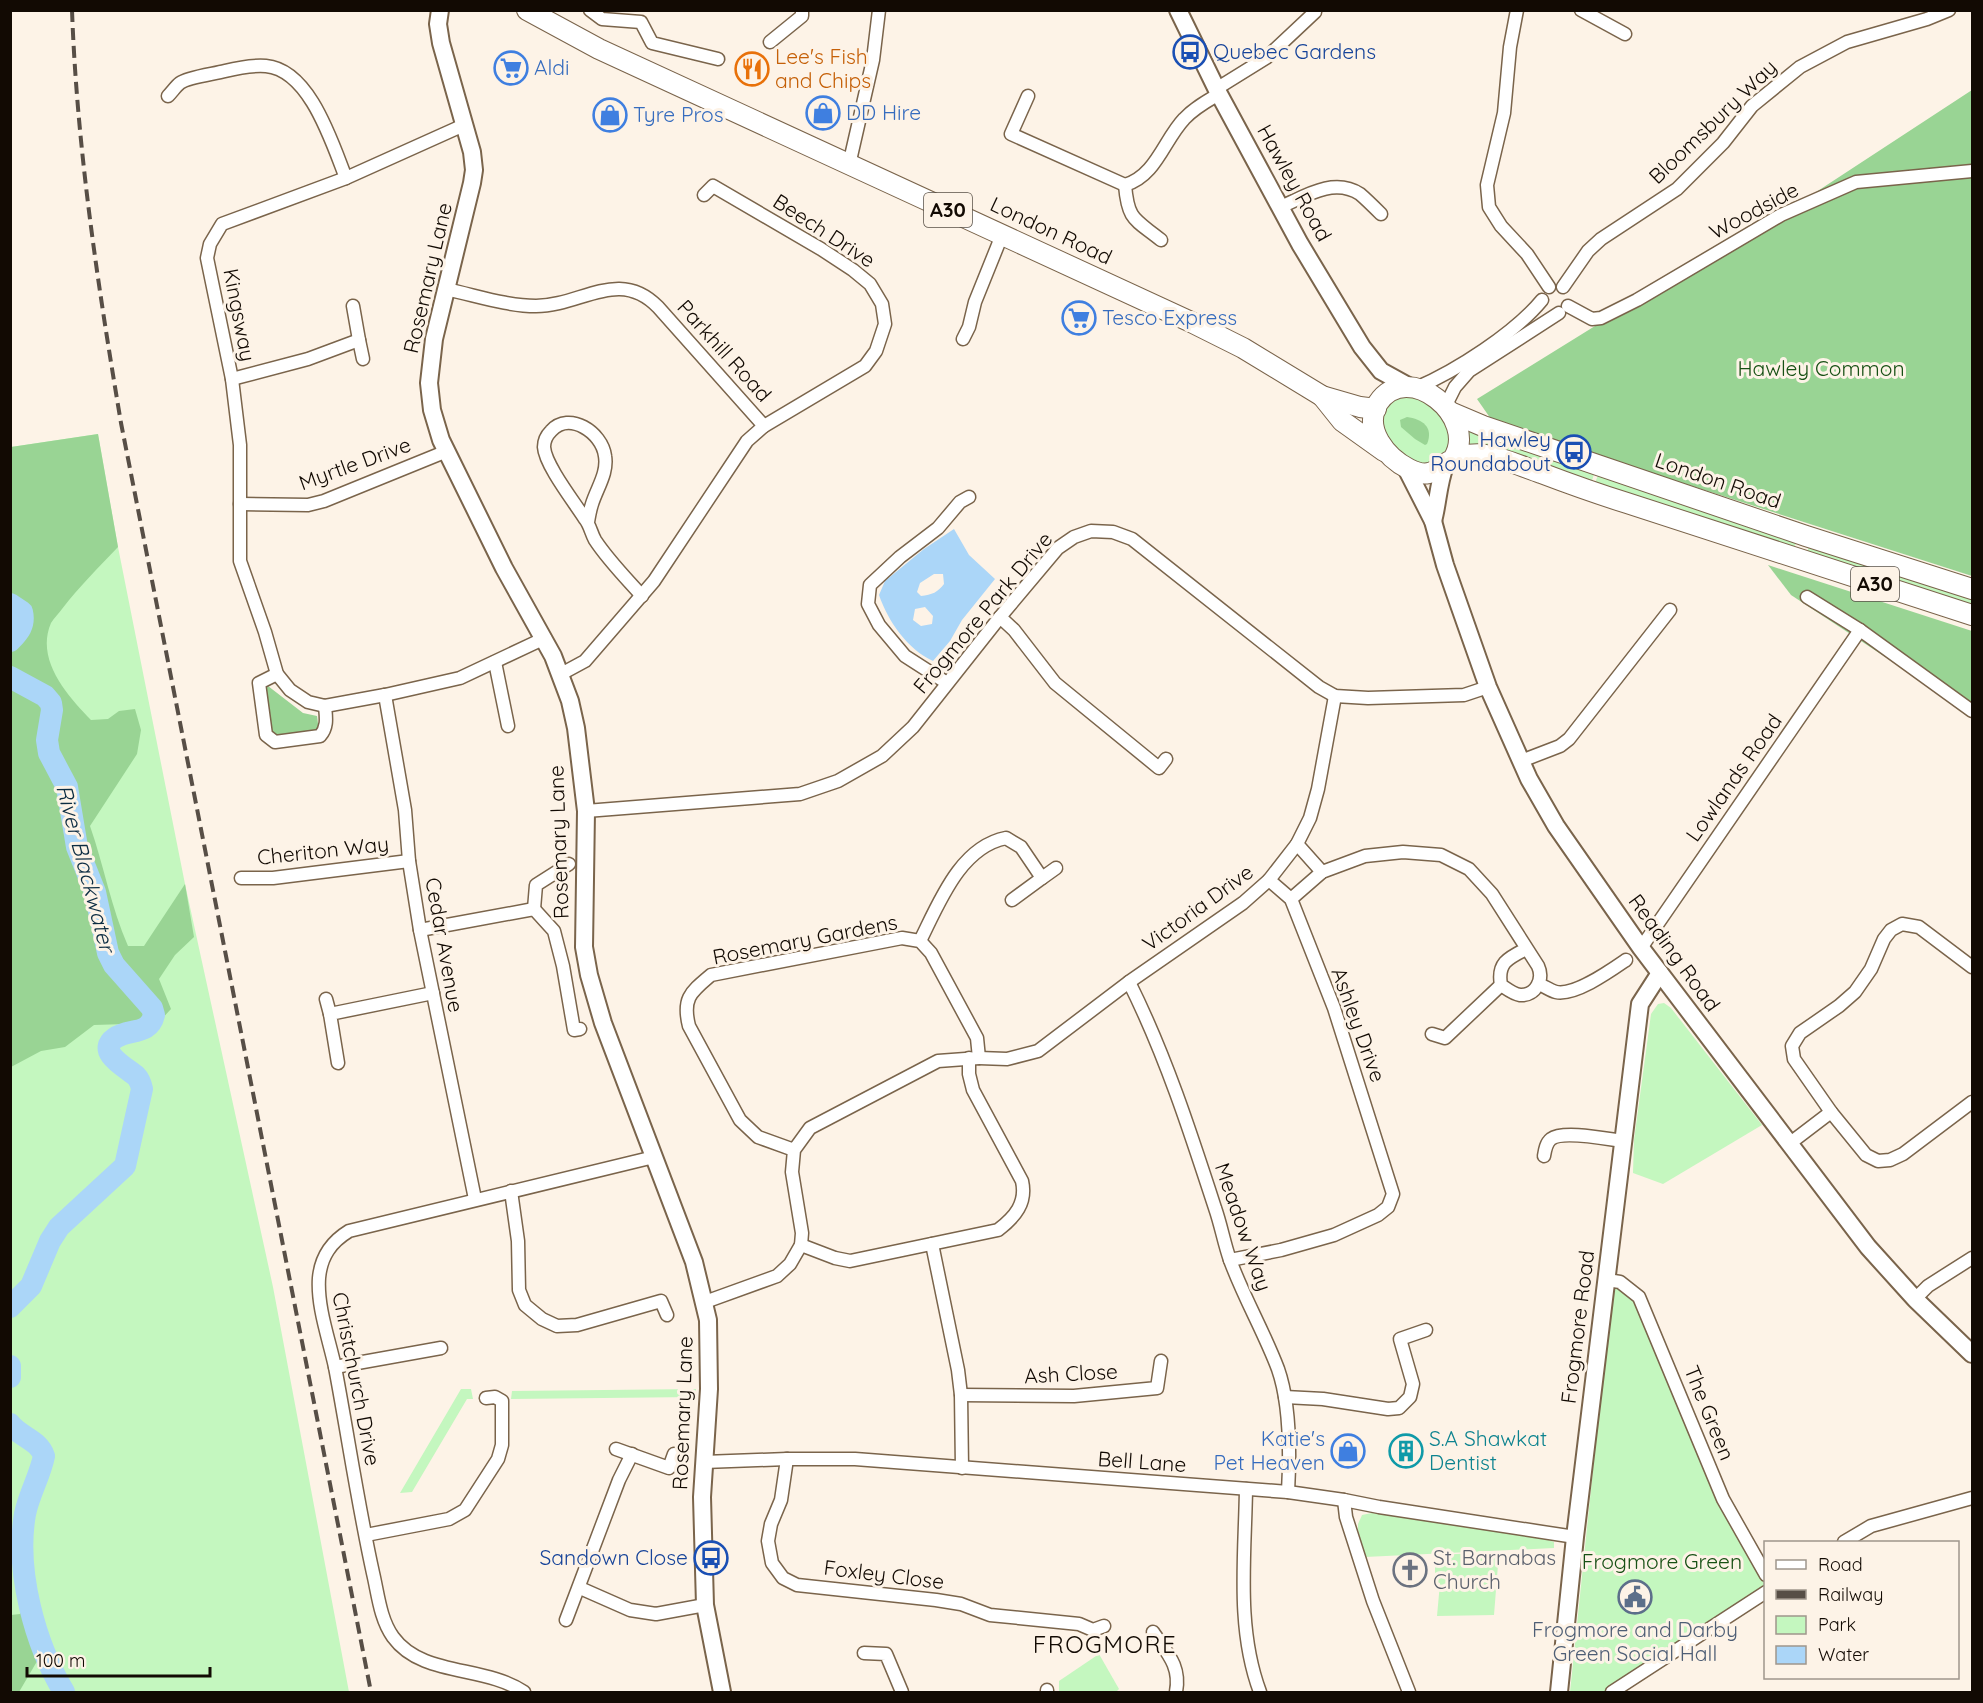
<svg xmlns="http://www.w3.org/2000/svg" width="1983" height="1703" font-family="Quicksand,sans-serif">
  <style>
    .green { fill: #c4f7bf }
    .forest { fill: #99d494 }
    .water { fill: #abd6f8; fill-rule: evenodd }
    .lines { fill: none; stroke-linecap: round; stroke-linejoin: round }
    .river { stroke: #abd6f8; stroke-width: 22 }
    .street-casing { stroke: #7a644b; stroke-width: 15 }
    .secondary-casing { stroke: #7a644b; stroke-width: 20 }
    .primary-casing { stroke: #7a644b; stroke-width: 22 }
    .street { stroke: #fff; stroke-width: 12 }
    .secondary { stroke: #fff; stroke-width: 16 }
    .primary { stroke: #fff; stroke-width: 20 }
    .rail { stroke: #574e46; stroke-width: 4; stroke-dasharray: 12 6; stroke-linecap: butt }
    .labels { text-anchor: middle; stroke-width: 6; stroke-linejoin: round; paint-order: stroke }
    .shield { fill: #fdf3e7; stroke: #585047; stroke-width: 1.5 }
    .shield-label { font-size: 20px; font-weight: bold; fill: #120a03 }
    .transit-label { font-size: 21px; fill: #164399; stroke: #fdf3e7; text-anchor: end }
    .food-label { font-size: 21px; fill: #c56008; stroke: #fdf3e7; text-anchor: start }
    .shop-label { font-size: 21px; fill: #366cbe; stroke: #fdf3e7; text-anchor: start }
    .street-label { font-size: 21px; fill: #120a03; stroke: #fdf3e7 }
    .park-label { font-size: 21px; fill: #175114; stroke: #fdf3e7 }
    .culture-label { font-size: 21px; fill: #0d838f; stroke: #fdf3e7; text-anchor: start }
    .worship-label { font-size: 21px; fill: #5b616d; stroke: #fdf3e7; text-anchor: start }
    .service-label { font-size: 21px; fill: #4e5e75; stroke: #fdf3e7 }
    .water-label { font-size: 22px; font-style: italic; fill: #0b2c42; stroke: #fdf3e7 }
    .quarter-label { font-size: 24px; letter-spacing: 1.5px; fill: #120a03; stroke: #fdf3e7 }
  </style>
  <rect width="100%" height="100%" fill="#fdf3e7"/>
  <g class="green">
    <path d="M1407,396C1425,399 1444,414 1449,431C1451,437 1449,445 1448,450L1429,465C1424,464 1418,464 1414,463C1410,461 1406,456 1403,454C1381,435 1370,406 1407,396Z"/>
    <path d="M1469,429L1595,471L1591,484L1469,448Z"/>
    <path d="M98,434L118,547L185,884L273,1287L349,1692H11V447Z"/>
    <path d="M1599,473L1797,541L1793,550L1594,485Z"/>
    <path d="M1809,545L1972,595V608L1807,553Z"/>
    <path d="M1664,1003L1671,1008L1762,1125L1663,1184L1633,1173L1634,1140L1651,1014L1658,1004Z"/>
    <path d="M1612,1286L1627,1294L1643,1313L1688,1421L1718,1503L1765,1585L1605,1692H1570Z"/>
    <path d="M461,1389H471L473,1399H467L412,1492L400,1493Z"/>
    <path d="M696,1389L695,1397L511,1399L512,1391Z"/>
    <path d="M1372,1513L1543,1538L1554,1542V1548L1365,1557L1358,1530V1524L1362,1515Z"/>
    <path d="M1499,1552L1494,1615L1437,1616L1440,1583L1435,1582V1555Z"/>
    <path d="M1099,1654L1119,1689L1116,1692H1059V1681Z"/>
  </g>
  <g class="forest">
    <path d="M1972,90V576L1493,422L1477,399L1637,300L1781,215Z"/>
    <path d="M1407,417C1422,419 1434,427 1427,444L1425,445L1415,439L1401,427L1400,420Z"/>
    <path d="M98,434L118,547C99,567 79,587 62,609C59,613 54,618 51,623C35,660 68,696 91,720L108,719L119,711L135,709L141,730L137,754L90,826C104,866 111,907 128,946H144L185,884L194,937L175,955L159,979L171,1009L158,1023L94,1025L65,1047L41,1051L11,1067V447Z"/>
    <path d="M1768,565L1972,631V714L1791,595Z"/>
    <path d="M268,686L303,713L317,716L319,731L280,737L270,733L264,691Z"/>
    <path d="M33,1592L46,1646L19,1692H11V1615L20,1614Z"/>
  </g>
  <path class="water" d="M954,529L969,555L995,579L962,620L950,641L933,661C907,649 888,621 879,595L885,581L924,549ZM934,574H943L944,584C938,592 932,595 921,596L917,592L920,583ZM925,607L933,616L932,624L921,626L913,620L915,609Z"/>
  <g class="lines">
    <g class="river">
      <path d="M10,604L22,612C25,625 19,632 10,641"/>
      <path d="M10,677L45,696L51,703L52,710L47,740L49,753L67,787L77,847L95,892L108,953L114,965L152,1008L154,1015C149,1036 129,1028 115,1038C95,1052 127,1068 136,1076C140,1080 141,1084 142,1089L125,1166L59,1227L50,1241L31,1286L10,1307"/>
      <path d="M10,1366V1377"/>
      <path d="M10,1424C20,1437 39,1440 44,1456C40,1476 29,1494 25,1514C15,1571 35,1644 64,1692"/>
    </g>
    <defs>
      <g id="street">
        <path d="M590,10L602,19L641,22L652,43L718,59"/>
        <path d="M1517,10L1510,47L1504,113L1487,185L1489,207L1501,226L1527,254L1549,287"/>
        <path d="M1581,10L1625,34"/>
        <path d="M770,42L802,16V10"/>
        <path d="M1216,89L1266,58L1315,12"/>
        <path d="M168,96C172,92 176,86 180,83C188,77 214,74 225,71C237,68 253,65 266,66C310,70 332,143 346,178"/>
        <path d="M1028,96L1011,134L1125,185C1156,176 1164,140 1184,119C1194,108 1207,101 1219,94"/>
        <path d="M464,125L346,178L222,224L210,244L207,258L232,379L240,445V561L265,632L277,674L290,690L308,702L325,706L385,695L460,678L545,638"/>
        <path d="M849,165L873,60L879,10"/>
        <path d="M1125,185C1128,221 1135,219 1161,240"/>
        <path d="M704,195L713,186L821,249L853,270L870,284L882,304L885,324L876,351L865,366L764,426"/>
        <path d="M1281,207C1305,196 1334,177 1360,194C1367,200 1374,207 1381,214"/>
        <path d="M1563,287L1588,251L1601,239L1677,189L1723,143L1752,106L1800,67L1847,42L1927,19L1949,10"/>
        <path d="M445,289C475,295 506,306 536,306C581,306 619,267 658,307L764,426L747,441L654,581L585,661L561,674"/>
        <path d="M1568,306L1592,319L1601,318L1637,300L1781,215L1856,182L1972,171"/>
        <path d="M963,339L969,327L975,302L1002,235"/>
        <path d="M359,340L363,359"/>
        <path d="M232,379L308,359L359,340L353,306"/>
        <path d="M1416,388C1456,371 1515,333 1542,300"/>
        <path d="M1445,407L1455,387L1469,371L1559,313"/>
        <path d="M240,504L308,505L324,501L447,451"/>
        <path d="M588,522C589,516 590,510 592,504C597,488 608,473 605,456C602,432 569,411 551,431C547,435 544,440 544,447C545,465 575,503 585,519C590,525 591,533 595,540C608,560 626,578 642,596"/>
        <path d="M1807,597L1860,630L1972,711"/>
        <path d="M1000,617L1014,630L1055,683L1159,768L1166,759"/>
        <path d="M495,662L508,726"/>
        <path d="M277,674L259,683L266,735L275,742L320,736C328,727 326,717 325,706"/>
        <path d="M947,683L905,656L879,625L868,604L870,585L900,557L938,528L960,502L969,497"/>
        <path d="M385,695L405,810L409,861L420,930L475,1199"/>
        <path d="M1521,761L1560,746L1569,739L1670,610"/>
        <path d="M586,811L800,794L838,781L882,756L913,727L1000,617L1058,548L1074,537L1091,531L1113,532L1132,539L1319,687L1335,696L1368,698L1464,695L1488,687"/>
        <path d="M1297,844L1322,872"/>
        <path d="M241,878H273L409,861"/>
        <path d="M1042,878L1056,868"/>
        <path d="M1291,899L1322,872L1365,856L1403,852L1441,855L1469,869L1492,894L1538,966C1544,979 1536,996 1520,995C1513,994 1507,989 1501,985C1497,963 1508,958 1526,949"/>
        <path d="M534,909L536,885L569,864"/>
        <path d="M420,930L534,909L554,931L563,966L574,1030L580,1029"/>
        <path d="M920,941C939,903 960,847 1006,838L1021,847L1042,878L1012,900"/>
        <path d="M1641,948L1860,630"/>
        <path d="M1972,967L1919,927L1902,924L1891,930L1884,939L1871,969L1855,992L1839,1006L1800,1033L1792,1046L1794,1059L1831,1112L1866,1155L1878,1161L1890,1160L1903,1154L1972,1102"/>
        <path d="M1129,982C1165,1054 1190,1131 1215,1208C1221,1225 1224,1243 1230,1260C1244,1298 1264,1332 1278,1369C1290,1403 1290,1456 1288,1492"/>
        <path d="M1539,984C1544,986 1551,991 1556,992C1575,996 1610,971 1626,960"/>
        <path d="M326,999L330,1014"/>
        <path d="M1432,1034L1445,1038L1501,985"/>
        <path d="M979,1058L1007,1059L1038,1051L1129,982L1243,903L1269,880L1297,844L1310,818L1318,789L1335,696"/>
        <path d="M338,1063L330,1014L433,993"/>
        <path d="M1789,1144L1831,1112"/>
        <path d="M1544,1156C1545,1150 1546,1143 1551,1139C1563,1130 1607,1139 1623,1141"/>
        <path d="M511,1191L518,1241L519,1290L525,1305L542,1319L557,1326L577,1325L661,1301L667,1315"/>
        <path d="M932,1244L958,1370L961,1395L962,1468"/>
        <path d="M801,1245L835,1258L850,1261L998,1230C1015,1217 1027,1203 1022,1181L973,1090L969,1074V1058"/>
        <path d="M1230,1260L1281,1250L1334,1235L1378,1215L1388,1207L1393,1194L1334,1008L1291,899L1269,880"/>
        <path d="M1607,1280L1620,1282L1639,1297L1723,1499L1766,1575"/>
        <path d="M1915,1299L1928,1286L1972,1258"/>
        <path d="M705,1302L777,1276L790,1264L801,1245L802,1233L792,1172L794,1150L810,1128L938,1061L979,1058L977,1038L931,953L920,941L902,938L711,975C691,992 682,998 689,1026L740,1120L758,1137L794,1150"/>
        <path d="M335,1367L441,1348"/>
        <path d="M961,1395L1074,1396L1157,1388L1161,1361"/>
        <path d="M1285,1397L1323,1399L1388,1409L1399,1408L1410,1397L1413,1384L1400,1339L1426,1330"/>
        <path d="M616,1449L669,1468L674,1454"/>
        <path d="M787,1459L781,1500L771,1524L768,1541L772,1563L783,1578L797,1585L936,1600L961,1604L990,1615L1079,1624L1093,1630L1104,1626"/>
        <path d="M704,1462L787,1459H855L1288,1492L1344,1500L1379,1507L1575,1537"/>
        <path d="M1246,1489C1245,1557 1236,1628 1260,1692"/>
        <path d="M1344,1500L1346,1517L1373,1601L1409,1692"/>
        <path d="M366,1535L449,1519L465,1510L498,1459L502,1445V1401L495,1397L486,1398"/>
        <path d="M1844,1542L1871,1526L1972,1498"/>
        <path d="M580,1588L630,1610L656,1614L705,1605"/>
        <path d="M566,1620L619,1480L632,1454"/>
        <path d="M1153,1632C1167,1653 1181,1666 1176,1692"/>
        <path d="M864,1653L886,1654L902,1692"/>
        <path d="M1047,1690V1692"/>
        <path d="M524,1692C484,1665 422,1677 393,1637C380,1619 378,1594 373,1573C358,1505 348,1436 335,1367C329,1339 317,1307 319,1278C321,1256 331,1242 349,1231L654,1157"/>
        <path d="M1612,1692L1766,1592"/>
      </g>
      <g id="secondary">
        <path d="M440,10L438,24L441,43L472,152L474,170L472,183L434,339L429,383L432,410L441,440L504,568L553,656L570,701L576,728L586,811L584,947L589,975L603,1023L694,1262L708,1320L709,1389L702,1497L705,1605L722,1692"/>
        <path d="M1178,10L1219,94L1300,244L1362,347L1381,371L1410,387"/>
        <path d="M1406,468L1433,521L1445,565L1488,687L1529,779L1556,826L1641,948L1868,1247L1915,1299L1972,1354"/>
        <path d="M1433,521C1438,503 1438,484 1445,466"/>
        <path d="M1559,1692L1575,1537L1640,1004L1660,973"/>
      </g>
      <g id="primary">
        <path d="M527,10L599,49L1191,322L1243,348L1322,396L1360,407L1376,409"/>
        <path d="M1322,396L1342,421L1384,451"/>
        <path d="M1450,412L1483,426L1806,536L1972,589"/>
        <path d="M1453,459C1480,418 1408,358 1378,403C1362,429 1387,458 1409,469C1433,481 1437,466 1454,459C1462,455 1477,453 1485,455C1504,458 1523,467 1541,473C1570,484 1598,494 1627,503C1742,541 1857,578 1972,615"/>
      </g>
    </defs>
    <use href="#street" class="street-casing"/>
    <use href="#secondary" class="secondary-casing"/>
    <use href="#primary" class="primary-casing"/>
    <use href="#street" class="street"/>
    <use href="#secondary" class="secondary"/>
    <use href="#primary" class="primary"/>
    <path class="rail" d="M72,10C77,149 98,286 121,423L371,1692"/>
  </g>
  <defs>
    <symbol id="bus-ring" viewBox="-11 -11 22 22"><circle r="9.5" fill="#fdf3e7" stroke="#1a4fb4" stroke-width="1.5"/><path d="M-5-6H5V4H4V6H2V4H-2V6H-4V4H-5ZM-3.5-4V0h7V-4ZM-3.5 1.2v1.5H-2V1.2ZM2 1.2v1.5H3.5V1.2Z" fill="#1a4fb4"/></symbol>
    <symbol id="supermarket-ring" viewBox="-11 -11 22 22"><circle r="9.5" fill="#fdf3e7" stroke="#3f7fe0" stroke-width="1.5"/><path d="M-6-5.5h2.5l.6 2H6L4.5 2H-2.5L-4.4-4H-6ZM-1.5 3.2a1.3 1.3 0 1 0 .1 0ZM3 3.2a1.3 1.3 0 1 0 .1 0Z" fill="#3f7fe0"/></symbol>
    <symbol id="restaurant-ring" viewBox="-11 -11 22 22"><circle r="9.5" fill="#fdf3e7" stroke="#e8710a" stroke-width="1.5"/><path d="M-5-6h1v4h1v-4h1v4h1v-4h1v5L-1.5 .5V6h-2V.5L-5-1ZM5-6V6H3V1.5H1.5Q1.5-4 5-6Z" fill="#e8710a"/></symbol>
    <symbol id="shop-ring" viewBox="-11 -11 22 22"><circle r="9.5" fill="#fdf3e7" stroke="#3f7fe0" stroke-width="1.5"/><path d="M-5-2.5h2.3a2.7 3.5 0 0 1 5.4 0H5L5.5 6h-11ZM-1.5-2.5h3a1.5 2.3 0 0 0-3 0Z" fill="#3f7fe0"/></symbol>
    <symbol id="building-ring" viewBox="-11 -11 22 22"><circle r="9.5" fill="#fdf3e7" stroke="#0f9aa8" stroke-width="1.5"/><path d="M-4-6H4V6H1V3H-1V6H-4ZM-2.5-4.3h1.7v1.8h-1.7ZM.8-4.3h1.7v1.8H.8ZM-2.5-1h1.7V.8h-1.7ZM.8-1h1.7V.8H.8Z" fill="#0f9aa8"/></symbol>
    <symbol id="church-ring" viewBox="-11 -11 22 22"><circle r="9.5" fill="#fdf3e7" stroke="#6b7280" stroke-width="1.5"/><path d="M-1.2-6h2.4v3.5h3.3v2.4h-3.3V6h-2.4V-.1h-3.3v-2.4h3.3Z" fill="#6b7280"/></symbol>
    <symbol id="civic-ring" viewBox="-11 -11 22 22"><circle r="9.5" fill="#fdf3e7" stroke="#5c6f8a" stroke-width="1.5"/><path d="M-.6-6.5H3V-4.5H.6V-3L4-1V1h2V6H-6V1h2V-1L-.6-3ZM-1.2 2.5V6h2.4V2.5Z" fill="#5c6f8a"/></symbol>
  </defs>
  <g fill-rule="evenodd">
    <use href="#bus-ring" x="1171" y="33" width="38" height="38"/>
    <use href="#supermarket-ring" x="492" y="49" width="38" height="38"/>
    <use href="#restaurant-ring" x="733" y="50" width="38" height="38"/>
    <use href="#shop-ring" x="804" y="94" width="38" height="38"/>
    <use href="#shop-ring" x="591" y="96" width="38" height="38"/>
    <use href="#supermarket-ring" x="1060" y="299" width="38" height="38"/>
    <use href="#bus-ring" x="1555" y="433" width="38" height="38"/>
    <use href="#shop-ring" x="1329" y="1432" width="38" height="38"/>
    <use href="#building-ring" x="1387" y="1432" width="38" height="38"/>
    <use href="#bus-ring" x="692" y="1539" width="38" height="38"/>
    <use href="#church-ring" x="1391" y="1551" width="38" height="38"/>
    <use href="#civic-ring" x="1616" y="1578" width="38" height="38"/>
  </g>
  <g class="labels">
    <g class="shield">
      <rect x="924" y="193" width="48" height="34" rx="4.5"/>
      <rect x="1851" y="567" width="48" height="34" rx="4.5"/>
    </g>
    <g class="shield-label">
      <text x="948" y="217">A30</text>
      <text x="1875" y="591">A30</text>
    </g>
    <g class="transit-label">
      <text x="1213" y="59" text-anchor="start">Quebec Gardens</text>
      <text x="1551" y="447">Hawley<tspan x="1551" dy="24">Roundabout</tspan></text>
      <text x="688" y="1565">Sandown Close</text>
    </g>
    <g class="food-label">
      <text x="775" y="64">Lee's Fish<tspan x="775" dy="24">and Chips</tspan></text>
    </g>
    <g class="shop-label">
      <text x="534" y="75">Aldi</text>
      <text x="846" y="120">DD Hire</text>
      <text x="633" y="122">Tyre Pros</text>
      <text x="1102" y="325">Tesco Express</text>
      <text x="1325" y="1446" text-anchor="end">Katie's<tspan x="1325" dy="24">Pet Heaven</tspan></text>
    </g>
    <g class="street-label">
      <text transform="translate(1713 122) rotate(-44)" y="7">Bloomsbury Way</text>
      <text transform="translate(1294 183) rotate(61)" y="7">Hawley Road</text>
      <text transform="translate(1754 211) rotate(-28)" y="7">Woodside</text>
      <text transform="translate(824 231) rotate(33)" y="7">Beech Drive</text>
      <text transform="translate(1051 231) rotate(25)" y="7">London Road</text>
      <text transform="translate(428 278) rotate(-77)" y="7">Rosemary Lane</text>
      <text transform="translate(239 315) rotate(79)" y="7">Kingsway</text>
      <text transform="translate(724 351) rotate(48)" y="7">Parkhill Road</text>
      <text transform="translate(355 464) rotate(-20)" y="7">Myrtle Drive</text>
      <text transform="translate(1718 481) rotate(19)" y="7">London Road</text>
      <text transform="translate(983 613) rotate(-50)" y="7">Frogmore Park Drive</text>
      <text transform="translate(1734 778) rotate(-55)" y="7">Lowlands Road</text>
      <text transform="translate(559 842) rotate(-92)" y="7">Rosemary Lane</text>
      <text transform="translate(323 851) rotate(-6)" y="7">Cheriton Way</text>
      <text transform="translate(1198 908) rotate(-36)" y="7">Victoria Drive</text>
      <text transform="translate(805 940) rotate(-11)" y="7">Rosemary Gardens</text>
      <text transform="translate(444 945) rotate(80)" y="7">Cedar Avenue</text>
      <text transform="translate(1674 953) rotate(54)" y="7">Reading Road</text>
      <text transform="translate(1358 1025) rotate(70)" y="7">Ashley Drive</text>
      <text transform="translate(1243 1227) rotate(71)" y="7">Meadow Way</text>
      <text transform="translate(1578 1327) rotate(-83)" y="7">Frogmore Road</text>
      <text transform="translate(1071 1374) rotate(-3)" y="7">Ash Close</text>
      <text transform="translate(356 1379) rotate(79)" y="7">Christchurch Drive</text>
      <text transform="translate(683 1413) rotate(-88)" y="7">Rosemary Lane</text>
      <text transform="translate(1709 1413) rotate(68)" y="7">The Green</text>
      <text transform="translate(1142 1462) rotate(4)" y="7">Bell Lane</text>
      <text transform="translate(884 1575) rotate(7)" y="7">Foxley Close</text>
    </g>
    <g class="park-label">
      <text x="1821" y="376">Hawley Common</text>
      <text x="1662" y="1569">Frogmore Green</text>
    </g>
    <g class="culture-label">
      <text x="1429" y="1446">S.A Shawkat<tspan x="1429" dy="24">Dentist</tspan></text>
    </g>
    <g class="worship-label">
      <text x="1433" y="1565">St. Barnabas<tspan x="1433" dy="24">Church</tspan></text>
    </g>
    <g class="service-label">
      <text x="1635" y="1637">Frogmore and Darby<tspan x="1635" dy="24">Green Social Hall</tspan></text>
    </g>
    <g class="water-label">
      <text transform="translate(86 868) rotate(75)" y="8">River Blackwater</text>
    </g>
    <g class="quarter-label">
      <text x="1105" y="1653">FROGMORE</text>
    </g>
  </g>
  <rect width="1983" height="1703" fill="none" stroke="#120a03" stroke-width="24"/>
  <rect x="1764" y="1541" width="195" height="138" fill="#fdf3e7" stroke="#9f968c" stroke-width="1.5"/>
  <rect x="1776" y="1560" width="30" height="9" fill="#ffffff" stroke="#9f968c" stroke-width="1.5"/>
  <text x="1818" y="1571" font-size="18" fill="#120a03">Road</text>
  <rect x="1776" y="1590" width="30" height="9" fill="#574e46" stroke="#9f968c" stroke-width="1.5"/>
  <text x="1818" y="1601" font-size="18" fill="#120a03">Railway</text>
  <rect x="1776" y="1616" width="30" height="18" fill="#c4f7bf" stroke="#9f968c" stroke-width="1.5"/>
  <text x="1818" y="1631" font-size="18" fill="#120a03">Park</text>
  <rect x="1776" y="1646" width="30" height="18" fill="#abd6f8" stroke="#9f968c" stroke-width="1.5"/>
  <text x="1818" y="1661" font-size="18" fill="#120a03">Water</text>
  <path d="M27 1667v9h183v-9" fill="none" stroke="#120a03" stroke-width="3"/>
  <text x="36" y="1667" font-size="18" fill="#120a03" stroke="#fdf3e7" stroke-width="4.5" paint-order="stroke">100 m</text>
</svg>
